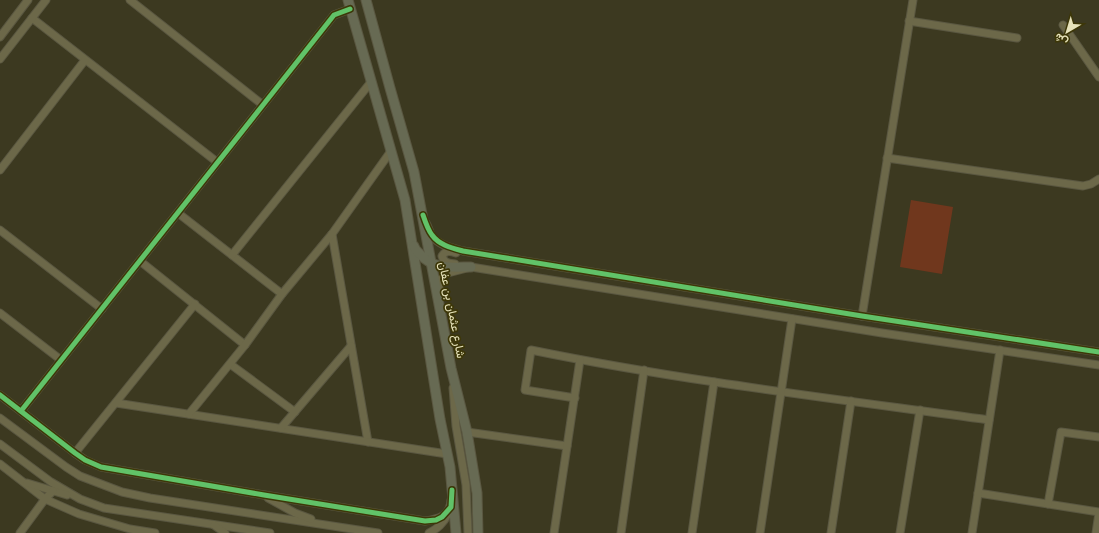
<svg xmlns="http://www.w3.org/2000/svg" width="1099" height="533" font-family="Montserrat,Vazirmatn,sans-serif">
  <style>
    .green { fill: #70371d }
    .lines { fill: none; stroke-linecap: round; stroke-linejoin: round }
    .minor-casing { stroke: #5a5741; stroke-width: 9 }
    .major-casing { stroke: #5a5741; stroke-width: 11 }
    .minor { stroke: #6c6849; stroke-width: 7 }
    .major { stroke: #676a53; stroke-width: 9 }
    .cycleway-casing { stroke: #3d3708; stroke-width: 8 }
    .cycleway { stroke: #61c268; stroke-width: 5 }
    .labels { text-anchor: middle; stroke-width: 3.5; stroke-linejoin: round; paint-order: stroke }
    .street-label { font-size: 12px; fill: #e7e3bb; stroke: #3d3708 }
  </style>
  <rect width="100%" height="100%" fill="#3c3920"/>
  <path class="green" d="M911,200L953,207L942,274L900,267Z"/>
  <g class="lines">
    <defs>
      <g id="minor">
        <path d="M130,0L263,105"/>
        <path d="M32,18L217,162"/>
        <path d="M909,21L1017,38"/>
        <path d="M1063,25L1099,77"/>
        <path d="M0,37L28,0"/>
        <path d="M0,59L46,0"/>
        <path d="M887,158L1083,186L1091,184L1099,179"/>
        <path d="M0,170L85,60"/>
        <path d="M178,213L282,294"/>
        <path d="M426,223C428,226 429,231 431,235C438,245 452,248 463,251L862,316L1099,352"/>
        <path d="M0,230L102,309"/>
        <path d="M332,234L368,442"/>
        <path d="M232,255L371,82"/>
        <path d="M140,261L245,345"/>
        <path d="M455,264C448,263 444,263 442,256C446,250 450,251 456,253"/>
        <path d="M439,288V281L444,274L471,267L882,333L1099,365"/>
        <path d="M0,313L61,360"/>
        <path d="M862,316L913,0"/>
        <path d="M230,364L295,412"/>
        <path d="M453,388L456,426L466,485L468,533"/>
        <path d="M0,395L75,453L85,460L101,467L264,495L425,521C439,519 450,516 451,500"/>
        <path d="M575,398L525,390L531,350C683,381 837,399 989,420"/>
        <path d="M116,403L447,454"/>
        <path d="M21,411L263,105L334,15L350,9"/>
        <path d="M189,414L245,345L282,294L332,234L391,151"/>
        <path d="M0,418L66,467L80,476L122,492L150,498L378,533"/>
        <path d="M281,428L351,346"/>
        <path d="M467,432L567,446"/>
        <path d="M0,444L51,482L80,499L104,508L270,533"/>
        <path d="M75,453L195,304"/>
        <path d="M0,464L45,499L79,514L130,529L155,533"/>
        <path d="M27,483L67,495"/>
        <path d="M978,493L1099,512"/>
        <path d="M268,498L295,513L311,519"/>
        <path d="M1048,504L1061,432L1099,437"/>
        <path d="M214,525L225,533"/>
        <path d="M20,533L45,499L53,491"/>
        <path d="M429,533C438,528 443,524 448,514"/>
        <path d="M554,533L580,360"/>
        <path d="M621,533L644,370"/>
        <path d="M692,533L714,382"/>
        <path d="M760,533L792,319"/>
        <path d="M831,533L851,401"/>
        <path d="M900,533L920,410"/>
        <path d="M972,533L1000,350"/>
        <path d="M1096,533L1099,513"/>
      </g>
      <g id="major">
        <path d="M348,0L405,200L440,419L450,467L456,533"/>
        <path d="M366,0L390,88L414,172L451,368L467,432L477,493L478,533"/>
        <path d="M414,246C415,250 417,251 420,254C433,270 453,267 471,267"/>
      </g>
    </defs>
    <use href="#minor" class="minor-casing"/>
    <use href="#major" class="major-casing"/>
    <use href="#minor" class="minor"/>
    <use href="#major" class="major"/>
    <defs>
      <g id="cycleway">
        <path d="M423,215C425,221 428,230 432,235C439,245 452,248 463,251L862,316L1099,352"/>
        <path d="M0,395L75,453L85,460L101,467L264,495L425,521L436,520L442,517L451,507L452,490"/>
        <path d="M21,411L263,105L334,15L350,9"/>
      </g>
    </defs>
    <use href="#cycleway" class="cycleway-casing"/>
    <use href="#cycleway" class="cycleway"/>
  </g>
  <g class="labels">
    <g class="street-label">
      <text transform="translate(452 310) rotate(79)" y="4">شارع عثمان بن عفان</text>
    </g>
  </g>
  <g transform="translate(1067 32) rotate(218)" stroke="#3d3708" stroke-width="3" paint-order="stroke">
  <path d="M0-3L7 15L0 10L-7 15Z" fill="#e7e3bb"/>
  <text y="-6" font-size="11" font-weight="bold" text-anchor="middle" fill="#e7e3bb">ش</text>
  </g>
</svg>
